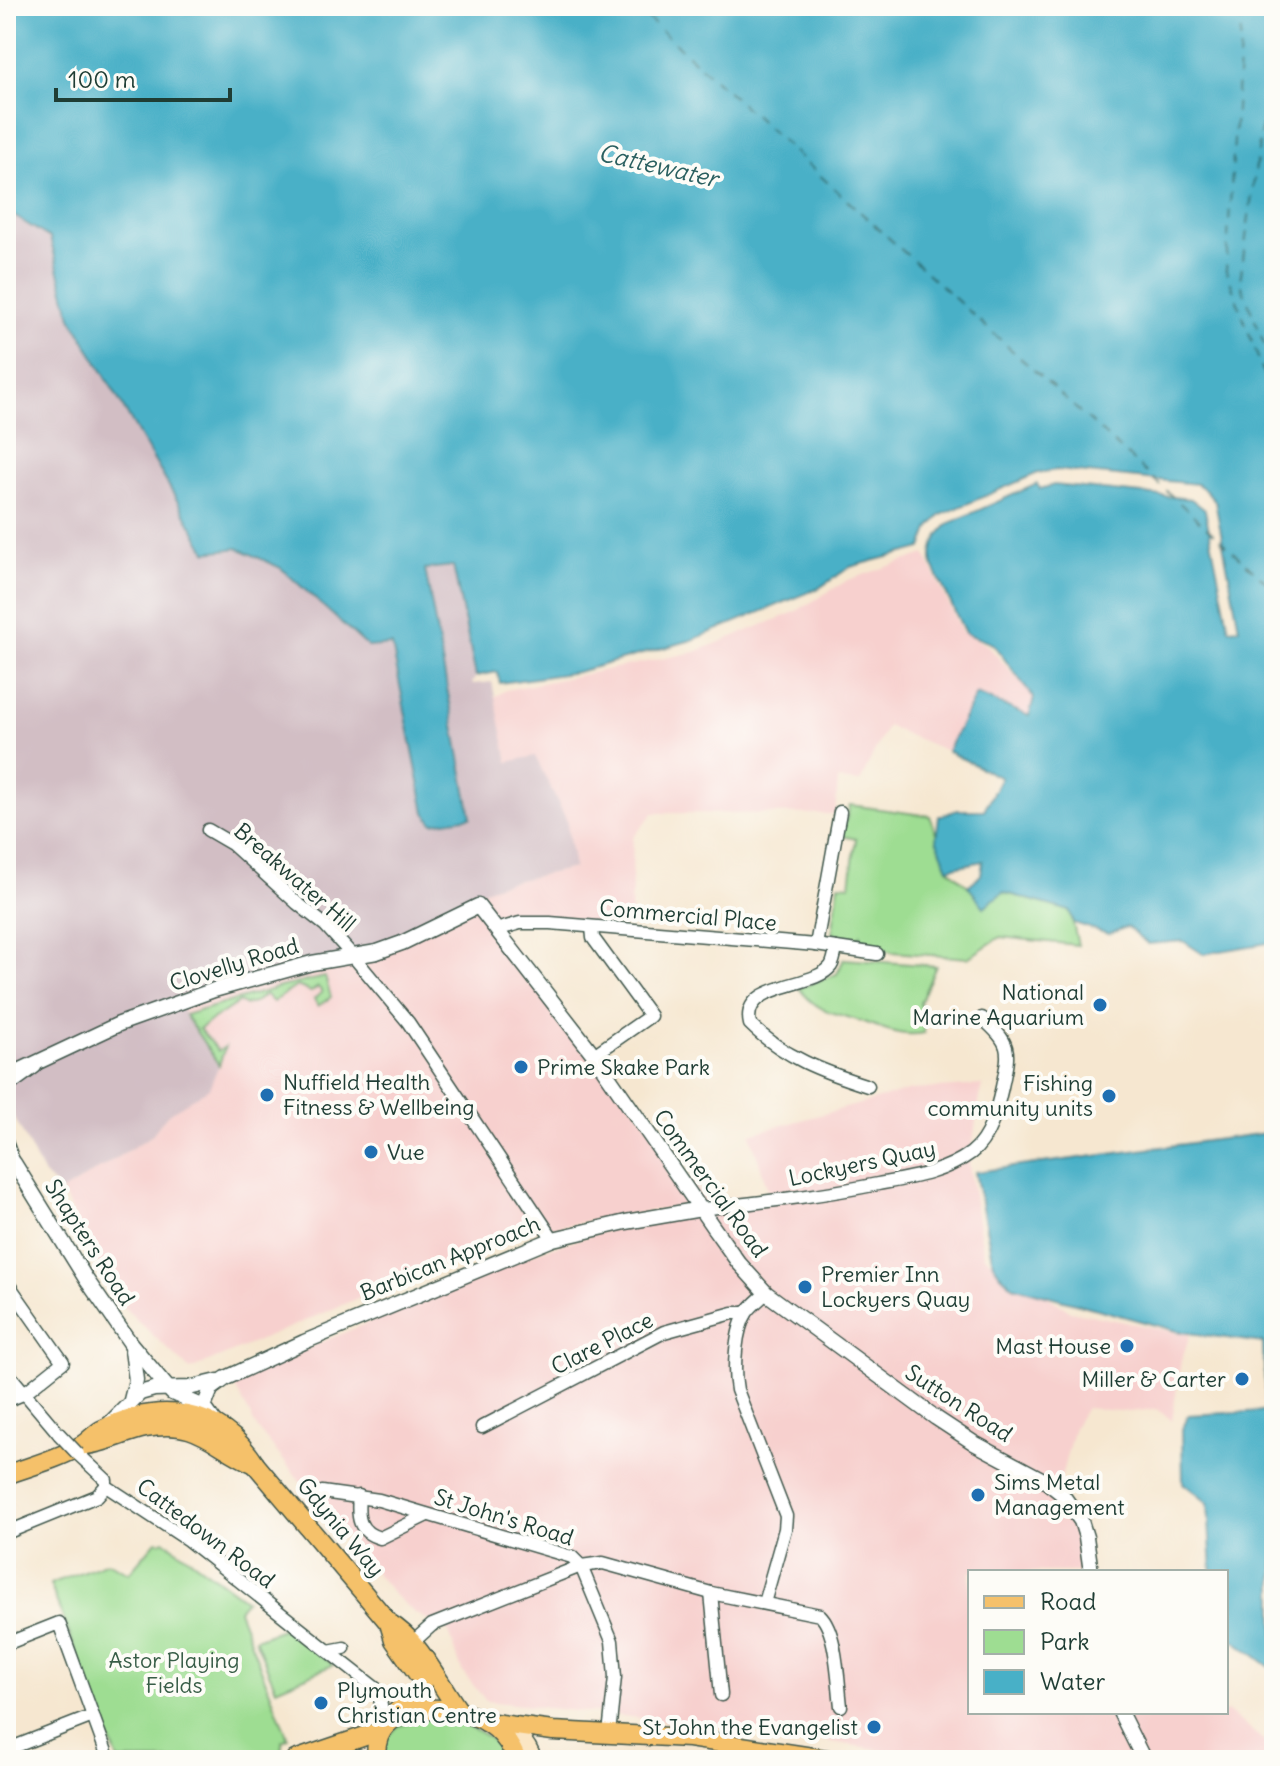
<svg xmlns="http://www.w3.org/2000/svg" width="1280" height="1766" font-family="Delius,sans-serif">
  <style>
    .built { fill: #f7d0ce }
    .industrial { fill: #d2bec4 }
    .green { fill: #9edd92; stroke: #5e8d63; stroke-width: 2 }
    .water { fill: #48b0c7; stroke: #34767e; stroke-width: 2 }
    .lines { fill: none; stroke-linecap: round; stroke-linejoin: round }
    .ferry { stroke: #2b6060; stroke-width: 2; stroke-dasharray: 10 8; stroke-linecap: butt }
    .minor-casing { stroke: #3f564b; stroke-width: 15 }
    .tertiary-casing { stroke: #3f564b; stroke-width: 17 }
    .secondary-casing { stroke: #3f564b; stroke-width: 19 }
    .primary-casing { stroke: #3f564b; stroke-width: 21 }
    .minor { stroke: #fff; stroke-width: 12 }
    .tertiary { stroke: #fff; stroke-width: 14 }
    .secondary { stroke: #fbe6c4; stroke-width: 16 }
    .primary { stroke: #f5c16b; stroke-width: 18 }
    .minor-bridge-casing { stroke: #3f564b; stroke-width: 15; stroke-linecap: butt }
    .minor-bridge { stroke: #fff; stroke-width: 12 }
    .poi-dot { fill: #1f6fb2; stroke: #fdfcf7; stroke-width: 3 }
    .labels { text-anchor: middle; stroke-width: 8; stroke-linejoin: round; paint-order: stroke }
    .street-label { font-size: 22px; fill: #1f3d34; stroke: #fdfcf7 }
    .poi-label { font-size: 22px; fill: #1f3d34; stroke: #fdfcf7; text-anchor: start }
    .park-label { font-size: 22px; fill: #385d47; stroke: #fdfcf7 }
    .water-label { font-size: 24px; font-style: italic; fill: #2b6060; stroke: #fdfcf7 }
  </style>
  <rect width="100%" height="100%" fill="#fdfcf7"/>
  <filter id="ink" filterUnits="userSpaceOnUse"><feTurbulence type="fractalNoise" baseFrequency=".0125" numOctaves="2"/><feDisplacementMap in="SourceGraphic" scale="16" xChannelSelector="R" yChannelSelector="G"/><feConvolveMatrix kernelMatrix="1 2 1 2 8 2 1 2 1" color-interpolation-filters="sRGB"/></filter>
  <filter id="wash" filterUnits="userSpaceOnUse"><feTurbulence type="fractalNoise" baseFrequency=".006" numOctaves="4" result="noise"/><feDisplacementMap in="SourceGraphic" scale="32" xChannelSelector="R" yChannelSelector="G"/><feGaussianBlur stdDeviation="1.8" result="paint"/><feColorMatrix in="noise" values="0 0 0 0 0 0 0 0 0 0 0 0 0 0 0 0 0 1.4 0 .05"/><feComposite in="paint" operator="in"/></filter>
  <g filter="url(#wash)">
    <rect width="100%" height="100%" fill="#f6e7d0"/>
    <path class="built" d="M925,554L962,632L988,646L1034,697L1029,716L976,695L947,751L887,726L860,782L838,780L835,814L653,813L633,838L631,923L492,920L706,1201L769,1193L750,1134L911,1090L982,1085L969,1165L984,1256L1070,1311L1190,1335L1181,1361L1172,1420L1156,1409L1129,1412L1086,1408L1074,1427L1056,1497L1071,1513L1081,1538L1084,1572H970V1712H1226V1710L1274,1749V1760H944L776,1733L486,1701L462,1671L449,1632L415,1613L393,1594L257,1428L231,1380L540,1251L697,1203L523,1232L426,1269L190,1370L115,1299L62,1192L151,1136L167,1115L209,1087L219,1065L174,998L421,927L473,895L500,884L574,868L508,762L494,697L506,690L695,652L795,612L848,580Z"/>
    <path class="industrial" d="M6,211L50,237L71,317L238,548L281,568L368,647L391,645L425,812L433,823L471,817L425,569L453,565L476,676L472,684L492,682L508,762L535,756L566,819L574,868L500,884L473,895L421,927L367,952L174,998L219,1065L209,1088L167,1115L151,1136L62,1192L44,1175L11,1111L6,1109Z"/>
    <g class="green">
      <path d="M850,805L930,816L948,868L968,886L984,906L1002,892L1070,911L1078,945L1000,937L968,958L892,952L861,944V933L860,938L832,934L839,884L850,885L856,839L842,836Z"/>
      <path d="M844,959L936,966L920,1003L924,1033C901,1038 884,1028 863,1022C835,1012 818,1014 799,988L837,974Z"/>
      <path d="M325,977L331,997L318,1006L314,999L322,992L318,987L311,992L297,986L273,1002L265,994L254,1003L244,1005L239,1002L199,1029L218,1051L225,1047L219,1065L185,1015L280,987Z"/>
      <path d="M164,1540L246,1600L238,1610L288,1738L282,1741L283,1748L274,1760H118L50,1584L107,1562L129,1573L156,1541L161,1542Z"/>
      <path d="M285,1628L333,1665L276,1689L255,1639Z"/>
      <path d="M428,1718C455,1721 495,1730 505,1760H383L385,1739L398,1726Z"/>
    </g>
    <g class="water">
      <path d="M6,6H1274V942L1203,954L1183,941L1148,944L1127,927L1108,934L1074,923L1070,911L1003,892L984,907L968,886L981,875L983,861L948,868L936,839L939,816L958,810H984L1001,778L947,751L976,694L1029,716L1034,698L993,644L965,633L933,566C929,549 938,534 950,523L1037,484L1040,489L1054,485L1191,499L1205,510L1229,629L1239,628L1215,501L1206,490L1197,484L1057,470L1038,473L941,515L930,527L922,548L850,567L819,588L692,640L577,672L500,683L497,672L476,676L453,566L425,569L471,817L433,823L425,812L392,645L368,647L281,568L238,548L207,552L71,317L50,238L6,211Z"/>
      <path d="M1274,1132V1670L1226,1634V1572H1212L1208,1503L1183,1483L1182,1429L1188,1415L1266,1411L1263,1343L1181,1332L1013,1286L1000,1274L993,1263L975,1172Z"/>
    </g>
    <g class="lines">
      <g class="ferry">
        <path d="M634,6L1274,589"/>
        <path d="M1258,6L1242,12L1226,270L1274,402"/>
        <path d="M1274,36L1240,281L1274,370"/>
      </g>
    </g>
  </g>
  <g filter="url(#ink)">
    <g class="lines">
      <defs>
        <g id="minor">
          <path d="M208,830L232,844L297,903L325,925L353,956L408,1022L553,1239"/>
          <path d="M592,927L593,938L650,1016L594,1055"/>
          <path d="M496,930L520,923H550L816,945L877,954"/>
          <path d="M816,945L840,812"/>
          <path d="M836,948C835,954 834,961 831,966C814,989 740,982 750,1024C783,1057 824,1072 868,1086"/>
          <path d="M6,1088L35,1067"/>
          <path d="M6,1142L14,1163"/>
          <path d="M701,1209C761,1202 819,1196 878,1184C910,1178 944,1173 971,1153C990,1139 997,1109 1002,1087C1010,1049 1012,1045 982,1018"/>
          <path d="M6,1281L63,1362L23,1394L6,1401"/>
          <path d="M6,1371L59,1434"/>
          <path d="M482,1427L664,1332L733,1313H746"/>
          <path d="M78,1454L106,1480V1486L188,1540L328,1651L344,1648"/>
          <path d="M322,1492L379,1500L572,1557L581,1566L612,1641L615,1677L609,1734"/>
          <path d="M359,1496C357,1517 358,1532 380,1538L427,1515"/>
          <path d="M6,1533L97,1496L106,1486"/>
          <path d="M711,1593L721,1695"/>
          <path d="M764,1603L785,1529L786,1516L737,1390C733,1370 735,1330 747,1312C752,1305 760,1299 766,1293"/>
          <path d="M412,1643L432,1625L581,1566L603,1563L711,1593L820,1615C837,1631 838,1682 841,1706"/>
          <path d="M6,1644L59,1623L109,1760"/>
          <path d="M328,1651L379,1691L384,1726"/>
          <path d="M6,1750L93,1716"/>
        </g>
        <g id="tertiary">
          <path d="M6,1077L119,1024L214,990L312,963L377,952L402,943L478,906L594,1055L713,1227L738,1262L766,1293L936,1418L974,1443L1047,1482L1061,1493L1081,1521L1086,1537L1091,1572"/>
          <path d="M6,1156L14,1163L86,1279L131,1344L172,1393L204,1407"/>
          <path d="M131,1400L136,1380L132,1350"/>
          <path d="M109,1424L140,1393L154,1389L189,1388L218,1381"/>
          <path d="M217,1425L204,1407L211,1389L226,1378L304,1342L553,1239L626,1222L701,1209"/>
          <path d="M1120,1712L1144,1760"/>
        </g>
        <path id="secondary" d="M497,1728C516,1733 528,1741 533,1760"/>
        <g id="primary">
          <path d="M86,1445C107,1443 125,1432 146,1428C199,1418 213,1446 255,1464"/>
          <path d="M6,1475C30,1466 59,1459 82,1445C89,1441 94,1434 101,1430C158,1401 220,1407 255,1464L389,1623C419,1640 438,1682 459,1711"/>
          <path d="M389,1623L394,1640L422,1680C423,1696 410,1702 398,1710"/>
          <path d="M486,1722L553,1731L689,1738L832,1760"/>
          <path d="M295,1760L380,1731"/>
          <path d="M377,1760C368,1697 462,1699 496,1729C505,1737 512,1748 517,1760"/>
        </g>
      </defs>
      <use href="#minor" class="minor-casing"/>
      <use href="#tertiary" class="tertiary-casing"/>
      <use href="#secondary" class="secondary-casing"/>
      <use href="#primary" class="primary-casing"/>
      <use href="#minor" class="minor"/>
      <use href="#tertiary" class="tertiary"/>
      <use href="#secondary" class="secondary"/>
      <use href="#primary" class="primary"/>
      <defs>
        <path id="minor-bridge" d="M59,1434L78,1454"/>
      </defs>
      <use href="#minor-bridge" class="minor-bridge-casing"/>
      <use href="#minor-bridge" class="minor-bridge"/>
    </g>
  </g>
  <g class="poi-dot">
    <circle cx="1100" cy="1005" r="8"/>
    <circle cx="521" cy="1067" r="8"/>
    <circle cx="267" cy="1095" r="8"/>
    <circle cx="1109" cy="1096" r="8"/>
    <circle cx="371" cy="1152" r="8"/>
    <circle cx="805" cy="1287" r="8"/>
    <circle cx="1127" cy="1346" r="8"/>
    <circle cx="1242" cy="1379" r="8"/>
    <circle cx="978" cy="1495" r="8"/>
    <circle cx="321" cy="1703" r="8"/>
    <circle cx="874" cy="1727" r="8"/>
  </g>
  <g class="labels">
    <g class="street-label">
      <text transform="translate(295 877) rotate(41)" y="8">Breakwater Hill</text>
      <text transform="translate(688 915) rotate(5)" y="8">Commercial Place</text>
      <text transform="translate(234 964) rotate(-17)" y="8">Clovelly Road</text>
      <text transform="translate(862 1163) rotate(-12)" y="8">Lockyers Quay</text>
      <text transform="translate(711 1183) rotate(54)" y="8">Commercial Road</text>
      <text transform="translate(90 1242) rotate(57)" y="8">Shapters Road</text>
      <text transform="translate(450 1258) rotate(-22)" y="8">Barbican Approach</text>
      <text transform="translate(602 1343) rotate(-27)" y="8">Clare Place</text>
      <text transform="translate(959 1403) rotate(33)" y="8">Sutton Road</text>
      <text transform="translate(504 1517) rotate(17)" y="8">St John's Road</text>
      <text transform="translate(341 1527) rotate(50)" y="8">Gdynia Way</text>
      <text transform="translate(206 1533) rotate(37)" y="8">Cattedown Road</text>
    </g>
    <g class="poi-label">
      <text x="1084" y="1000" text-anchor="end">National<tspan x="1084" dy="25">Marine Aquarium</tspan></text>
      <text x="537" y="1075">Prime Skake Park</text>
      <text x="283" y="1090">Nuffield Health<tspan x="283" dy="25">Fitness &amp; Wellbeing</tspan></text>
      <text x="1093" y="1091" text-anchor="end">Fishing<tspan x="1093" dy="25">community units</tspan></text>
      <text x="387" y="1160">Vue</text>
      <text x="821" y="1282">Premier Inn<tspan x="821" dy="25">Lockyers Quay</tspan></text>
      <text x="1111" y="1354" text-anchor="end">Mast House</text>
      <text x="1226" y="1387" text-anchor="end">Miller &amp; Carter</text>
      <text x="994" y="1490">Sims Metal<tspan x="994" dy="25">Management</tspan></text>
      <text x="337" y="1698">Plymouth<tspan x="337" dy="25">Christian Centre</tspan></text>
      <text x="858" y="1735" text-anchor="end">St John the Evangelist</text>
    </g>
    <g class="park-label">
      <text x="174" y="1668">Astor Playing<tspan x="174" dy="25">Fields</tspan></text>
    </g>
    <g class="water-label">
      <text transform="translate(658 166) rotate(13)" y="8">Cattewater</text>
    </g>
  </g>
  <rect width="1280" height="1766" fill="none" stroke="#fdfcf7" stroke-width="32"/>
  <rect x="968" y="1570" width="260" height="144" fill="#fdfcf7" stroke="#a4b0a9" stroke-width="2"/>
  <rect x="984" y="1596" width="40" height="12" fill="#f5c16b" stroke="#a4b0a9" stroke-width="2"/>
  <text x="1040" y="1610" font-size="24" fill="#1f3d34">Road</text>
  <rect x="984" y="1630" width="40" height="24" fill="#9edd92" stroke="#a4b0a9" stroke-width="2"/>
  <text x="1040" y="1650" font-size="24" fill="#1f3d34">Park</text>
  <rect x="984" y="1670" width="40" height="24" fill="#48b0c7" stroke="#a4b0a9" stroke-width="2"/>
  <text x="1040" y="1690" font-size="24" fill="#1f3d34">Water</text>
  <path d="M56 88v12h174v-12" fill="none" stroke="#1f3d34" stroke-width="4"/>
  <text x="68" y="88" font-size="24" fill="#1f3d34" stroke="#fdfcf7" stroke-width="6" paint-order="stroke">100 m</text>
</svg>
